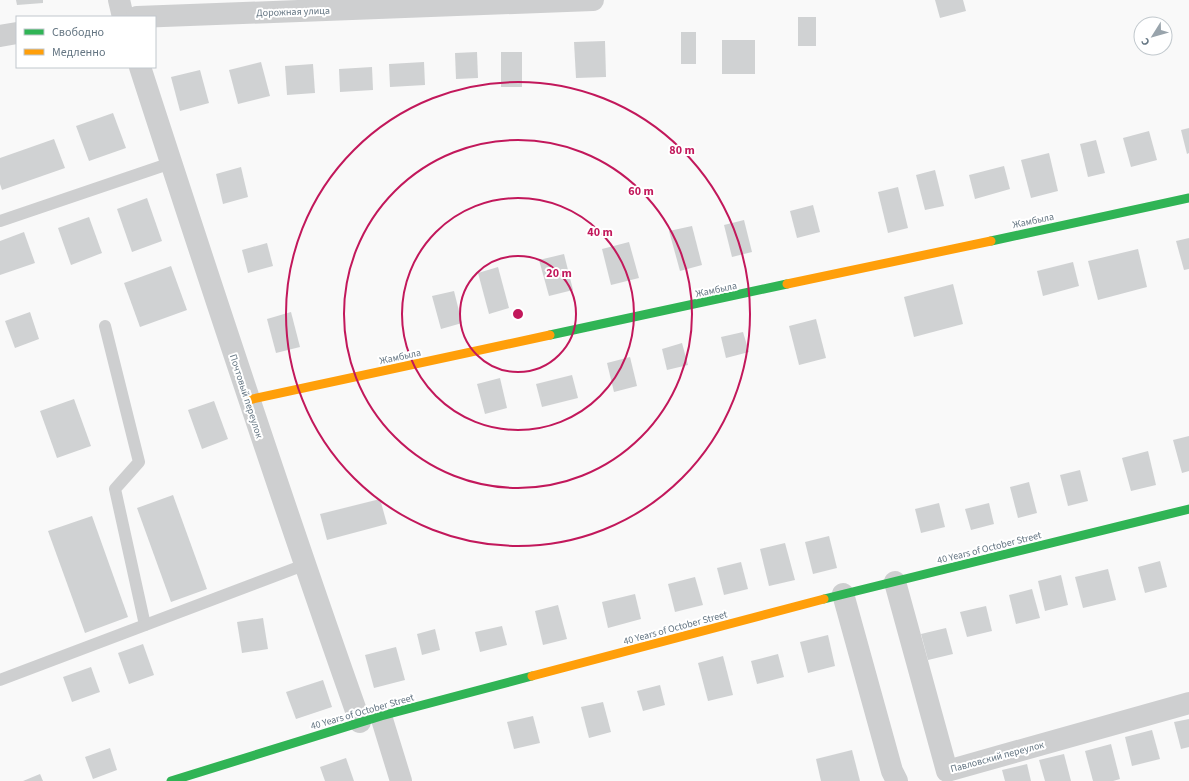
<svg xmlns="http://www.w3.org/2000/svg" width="1189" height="781" font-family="'Source Sans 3',sans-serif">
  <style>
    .building { fill: #d0d2d3 }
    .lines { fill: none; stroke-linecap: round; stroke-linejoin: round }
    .lane { stroke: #cecfd0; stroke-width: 12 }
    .street { stroke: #cecfd0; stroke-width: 22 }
    .fast { stroke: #30b455; stroke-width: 9 }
    .slow { stroke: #ff9f0a; stroke-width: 9 }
    .ring { fill: none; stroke: #c2185b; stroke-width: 2 }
    .labels { text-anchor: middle; stroke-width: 4; stroke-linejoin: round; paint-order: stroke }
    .street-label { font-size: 10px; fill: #657683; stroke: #fff }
    .centre { fill: #c2185b; stroke: #fff; stroke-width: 2 }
    .ring-label { font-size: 12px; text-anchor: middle; font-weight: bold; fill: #c2185b; stroke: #fff; stroke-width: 4; stroke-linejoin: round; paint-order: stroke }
  </style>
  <rect width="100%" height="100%" fill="#f9f9f9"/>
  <g class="building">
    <path d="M16,0H43V3L17,5Z"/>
    <path d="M935,0H963L966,11L940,18Z"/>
    <rect x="798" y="17" width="18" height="29"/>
    <rect x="681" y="32" width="15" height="32"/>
    <rect x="722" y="40" width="33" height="34"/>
    <path d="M605,41L606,77L576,78L574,42Z"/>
    <path d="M477,52L478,78L456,79L455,53Z"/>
    <rect x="501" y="52" width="21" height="35"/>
    <path d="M261,62L270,96L238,104L229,70Z"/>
    <path d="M424,62L425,85L390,87L389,64Z"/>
    <path d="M313,64L315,93L287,95L285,66Z"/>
    <path d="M372,67L373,90L340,92L339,69Z"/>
    <path d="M200,70L209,103L180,111L171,77Z"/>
    <path d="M113,113L126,148L89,161L76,126Z"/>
    <path d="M1189,128V153L1187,154L1181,130Z"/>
    <path d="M1149,131L1157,160L1131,167L1123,138Z"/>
    <path d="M54,139L65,168L2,190L0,184V158Z"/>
    <path d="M1096,140L1105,173L1088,177L1080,144Z"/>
    <path d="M1049,153L1058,191L1031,198L1021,160Z"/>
    <path d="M1004,166L1010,189L975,199L969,175Z"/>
    <path d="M241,167L248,197L223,204L216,174Z"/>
    <path d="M935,170L944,206L925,210L916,175Z"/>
    <path d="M898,187L908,228L888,233L878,192Z"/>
    <path d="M147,198L162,241L132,252L117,209Z"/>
    <path d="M813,205L820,232L797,238L790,211Z"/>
    <path d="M89,217L102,253L71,265L58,228Z"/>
    <path d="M744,220L752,252L732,257L724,225Z"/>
    <path d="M692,226L702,265L680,271L669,231Z"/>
    <path d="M24,232L35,263L0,275V241Z"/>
    <path d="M1189,238V269L1184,270L1176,241Z"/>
    <path d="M629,242L639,278L611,285L602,249Z"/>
    <path d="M267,243L273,266L248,273L242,250Z"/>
    <path d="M1138,249L1147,287L1098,300L1088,261Z"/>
    <path d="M564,254L573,290L549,296L539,260Z"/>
    <path d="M1073,262L1079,286L1043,296L1037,271Z"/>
    <path d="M171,266L187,310L140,327L124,283Z"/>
    <path d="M498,267L509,308L489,314L478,273Z"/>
    <path d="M953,284L963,324L914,337L904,297Z"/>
    <path d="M454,291L462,323L441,329L432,296Z"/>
    <path d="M30,312L39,339L15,348L5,321Z"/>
    <path d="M291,312L300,347L276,353L267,319Z"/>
    <path d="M816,319L826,358L799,365L789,326Z"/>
    <path d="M743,332L749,352L726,358L721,337Z"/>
    <path d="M682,343L688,365L667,370L662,349Z"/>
    <path d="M630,357L637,386L614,392L607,363Z"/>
    <path d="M572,375L578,398L542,407L536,384Z"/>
    <path d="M500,378L507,408L485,414L477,384Z"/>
    <path d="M74,399L91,446L57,458L40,411Z"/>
    <path d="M214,401L228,439L202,449L188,410Z"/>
    <path d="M1189,436V471L1182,473L1173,440Z"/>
    <path d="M1148,451L1156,485L1131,491L1122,458Z"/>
    <path d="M1080,470L1088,501L1068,506L1060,475Z"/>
    <path d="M1029,482L1037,513L1018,518L1010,487Z"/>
    <path d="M173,495L207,589L171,602L137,508Z"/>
    <path d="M380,499L387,524L327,540L320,514Z"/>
    <path d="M939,503L945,527L921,533L915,509Z"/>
    <path d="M989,503L994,524L971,530L965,509Z"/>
    <path d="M92,516L128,617L85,633L48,531Z"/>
    <path d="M829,536L837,568L813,574L805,542Z"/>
    <path d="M785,543L795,580L769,586L760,549Z"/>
    <path d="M1160,561L1167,587L1145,593L1138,567Z"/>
    <path d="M741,562L748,589L724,595L717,568Z"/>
    <path d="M1108,569L1116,600L1083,608L1075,577Z"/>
    <path d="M1061,575L1068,605L1045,611L1038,581Z"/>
    <path d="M695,577L703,605L675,612L668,584Z"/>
    <path d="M1032,589L1040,618L1016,624L1009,595Z"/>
    <path d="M635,594L641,619L608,628L602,602Z"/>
    <path d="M558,605L567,639L543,645L535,611Z"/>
    <path d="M986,606L992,631L967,637L960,612Z"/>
    <path d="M263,618L268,649L242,653L237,622Z"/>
    <path d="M502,626L507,645L480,652L475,632Z"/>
    <path d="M946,628L953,654L928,660L921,634Z"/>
    <path d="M435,629L440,650L422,655L417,634Z"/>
    <path d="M828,635L835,666L808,673L800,642Z"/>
    <path d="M143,644L154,675L129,684L118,653Z"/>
    <path d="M396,647L405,680L374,688L365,655Z"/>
    <path d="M778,654L784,677L757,684L751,661Z"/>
    <path d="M723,656L733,695L708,701L698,663Z"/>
    <path d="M91,667L100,692L72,702L63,677Z"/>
    <path d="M323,680L332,707L296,719L286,692Z"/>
    <path d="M660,685L665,705L643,711L637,691Z"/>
    <path d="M603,702L611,732L589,738L581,707Z"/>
    <path d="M533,716L540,743L514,749L507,722Z"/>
    <path d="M1189,719V747L1181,749L1174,722Z"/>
    <path d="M1152,730L1160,759L1132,766L1125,737Z"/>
    <path d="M1111,744L1120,779L1113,781H1093L1085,751Z"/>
    <path d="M110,748L117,770L93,779L85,757Z"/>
    <path d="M852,750L860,781H821L816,759Z"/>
    <path d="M1064,754L1071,781H1045L1039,760Z"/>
    <path d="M346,758L354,781H325L320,767Z"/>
    <path d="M1027,764L1031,781H1005L1002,770Z"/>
    <path d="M40,774L43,781H23Z"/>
  </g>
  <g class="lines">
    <g class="lane">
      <path d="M0,221L171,163"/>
      <path d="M105,326L139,462L115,489L145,625"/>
      <path d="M0,680L304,565"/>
    </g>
    <g class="street">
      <path d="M119,0L123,17"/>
      <path d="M137,17L593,0"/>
      <path d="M0,36L17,33"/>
      <path d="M140,67C211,286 283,505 360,722"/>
      <path d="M895,582L947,771L1189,703"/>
      <path d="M843,594L892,771L897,781"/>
      <path d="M381,716L401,781"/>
    </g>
    <g class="fast">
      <path d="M991,241L1189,198"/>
      <path d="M550,335L787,284"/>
      <path d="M824,599L1189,509"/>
      <path d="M171,781L381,716L532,676"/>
    </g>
    <g class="slow">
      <path d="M787,284L991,241"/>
      <path d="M248,400L550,335"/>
      <path d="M532,676L824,599"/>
    </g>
  </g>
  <g class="ring">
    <circle cx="518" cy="314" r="58"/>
    <circle cx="518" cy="314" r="116"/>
    <circle cx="518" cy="314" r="174"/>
    <circle cx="518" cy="314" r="232"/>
  </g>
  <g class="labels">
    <g class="street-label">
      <text transform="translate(293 11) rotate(-2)" y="4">Дорожная улица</text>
      <text transform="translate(1033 220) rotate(-12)" y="4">Жамбыла</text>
      <text transform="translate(716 289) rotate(-12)" y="4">Жамбыла</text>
      <text transform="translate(400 356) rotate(-12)" y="4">Жамбыла</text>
      <text transform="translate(247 396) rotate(72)" y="4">Почтовый переулок</text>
      <text transform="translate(989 547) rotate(-14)" y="4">40 Years of October Street</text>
      <text transform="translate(675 627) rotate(-15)" y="4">40 Years of October Street</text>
      <text transform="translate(362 711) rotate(-16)" y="4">40 Years of October Street</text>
      <text transform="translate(997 756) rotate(-15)" y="4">Павловский переулок</text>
    </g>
  </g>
  <circle cx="518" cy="314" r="6" class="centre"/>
  <g class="ring-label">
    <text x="682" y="154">80 m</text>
    <text x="641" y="195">60 m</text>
    <text x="600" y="236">40 m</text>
    <text x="559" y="277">20 m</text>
  </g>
  <rect x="16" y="16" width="140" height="52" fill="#ffffff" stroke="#c1c8cd"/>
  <rect x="24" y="29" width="20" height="6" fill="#30b455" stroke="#c1c8cd"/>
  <text x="52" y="36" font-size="12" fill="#657683">Свободно</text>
  <rect x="24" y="49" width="20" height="6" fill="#ff9f0a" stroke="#c1c8cd"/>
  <text x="52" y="56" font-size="12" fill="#657683">Медленно</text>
  <g transform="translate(1153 36) rotate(233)"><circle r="19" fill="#ffffff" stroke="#c1c8cd"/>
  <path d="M0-3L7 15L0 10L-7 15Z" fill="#99a4ac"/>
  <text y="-6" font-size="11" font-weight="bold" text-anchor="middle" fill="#657683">С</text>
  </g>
</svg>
